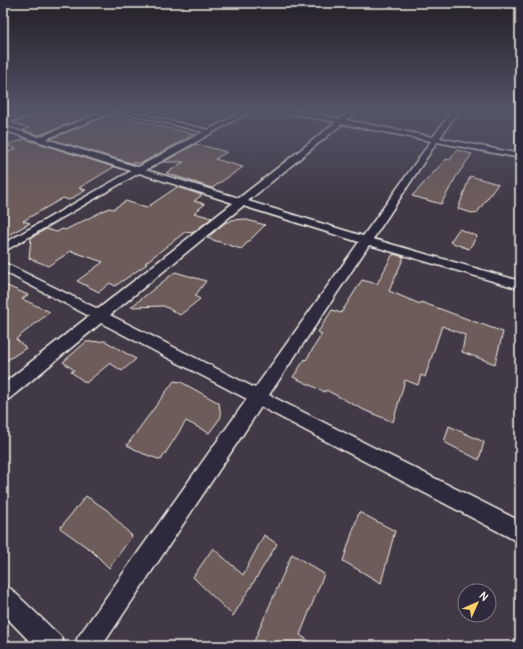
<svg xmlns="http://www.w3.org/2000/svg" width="523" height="649" font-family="Pangolin,sans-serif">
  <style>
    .building { fill: #6d5b5a; stroke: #f4f1e8 }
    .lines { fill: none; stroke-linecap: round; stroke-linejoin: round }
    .minor-casing { stroke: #f4f1e8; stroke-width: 3 }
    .minor { fill: #2f2a3d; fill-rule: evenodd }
  </style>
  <rect width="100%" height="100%" fill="#423946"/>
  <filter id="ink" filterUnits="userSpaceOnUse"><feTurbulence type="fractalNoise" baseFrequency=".025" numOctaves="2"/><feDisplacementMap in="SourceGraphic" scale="8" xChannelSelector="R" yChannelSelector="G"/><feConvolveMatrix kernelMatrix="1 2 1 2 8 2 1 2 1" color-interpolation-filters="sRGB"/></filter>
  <g filter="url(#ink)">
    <g class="building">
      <path d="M52,111L58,113L63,111H101L39,135L23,130L29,128L13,123Z"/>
      <path d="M112,114L172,129L194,134L142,163H131L50,139Z"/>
      <path d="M25,139L114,167L79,188L86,190L69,200L63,198L23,221L30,223L3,238V154L16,149L6,145Z"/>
      <path d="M196,144L227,152L215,159L243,167L212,188L166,173L184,162H163Z"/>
      <path d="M457,150L472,154L456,177L441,204L412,196L446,159L450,160Z"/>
      <path d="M470,176L498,184L476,214L458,209Z"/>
      <path d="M177,187L202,195L194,201L205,204L194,213L212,218L192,233L185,232L145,263L147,264L115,286L110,283L99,292L77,281L103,262L71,251L48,266L29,258L31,238L46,229L57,232L62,229L65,230L109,208L113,209L126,201L146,208Z"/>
      <path d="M243,219L265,225L241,249L207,238L226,222H229L232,220Z"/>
      <path d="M459,229L477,236L469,249L450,242Z"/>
      <path d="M393,254L404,257L389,291L420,304L421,302L503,332L495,364L462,352L465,335L442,326L425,377L421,375L418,385L405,380L393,422L364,410L326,390L325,392L293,377L305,359L306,360L322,334L318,332L332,310L341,313L362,280L377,284Z"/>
      <path d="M175,272L206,281L195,296L200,299L180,315L164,306L131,307Z"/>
      <path d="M3,284L28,295L22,299L50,312L16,339L26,348L3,363Z"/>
      <path d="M105,341L136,359L122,371L110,363L86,383L71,372L74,370L63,362L86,342Z"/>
      <path d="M174,381L181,382L219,403L221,417L209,433L186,421L161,460L144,454L127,445Z"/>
      <path d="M449,426L484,442L479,460L444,442Z"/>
      <path d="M86,496L107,510L132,536L109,568L92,551L60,528Z"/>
      <path d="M359,512L395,531L381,583L343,561Z"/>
      <path d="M264,535L277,544L233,616L193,577L213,548L243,575Z"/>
      <path d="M292,554L324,574L300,635L316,646H252Z"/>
    </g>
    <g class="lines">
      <defs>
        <g id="minor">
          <path d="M30,111H39L3,124V120Z"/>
          <path d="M106,111H115L46,139L138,167L203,132L117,111H128L208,130L243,111H251L146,170L239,198L336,122L287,113L284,111H297L340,119L350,111H357L346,120L433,137L452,111H458L440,138L520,154V158L437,142L373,239L520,281V289L369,245L269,395L520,521V543L261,407L102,646H74L78,637L247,399L101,323L9,399L3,401V384L89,316L3,271V262L98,309L233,203L139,173L3,252V244L131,171L3,130V126L39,137ZM342,124L431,141L363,236L248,201ZM243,206L359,242L255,388L110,315Z"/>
          <path d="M3,585L11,589L61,637L65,646H34L3,614Z"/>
        </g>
      </defs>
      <use href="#minor" class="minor-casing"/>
      <use href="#minor" class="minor"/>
    </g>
  </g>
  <linearGradient id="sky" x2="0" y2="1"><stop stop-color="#241f26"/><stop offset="0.55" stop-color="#545468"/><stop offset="1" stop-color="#545468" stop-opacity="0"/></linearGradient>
  <rect width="523" height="202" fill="url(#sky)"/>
  <rect width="523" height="649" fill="none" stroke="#2f2a3d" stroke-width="16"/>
  <rect x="8" y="8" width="507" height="633" fill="none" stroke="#f4f1e8" stroke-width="1.5" filter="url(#ink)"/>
  <g transform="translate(477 603) rotate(45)"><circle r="19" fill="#2f2a3d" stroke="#7e7a81"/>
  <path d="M0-3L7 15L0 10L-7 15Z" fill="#ffd166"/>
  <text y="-6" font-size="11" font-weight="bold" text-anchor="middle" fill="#f4f1e8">N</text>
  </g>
</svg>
